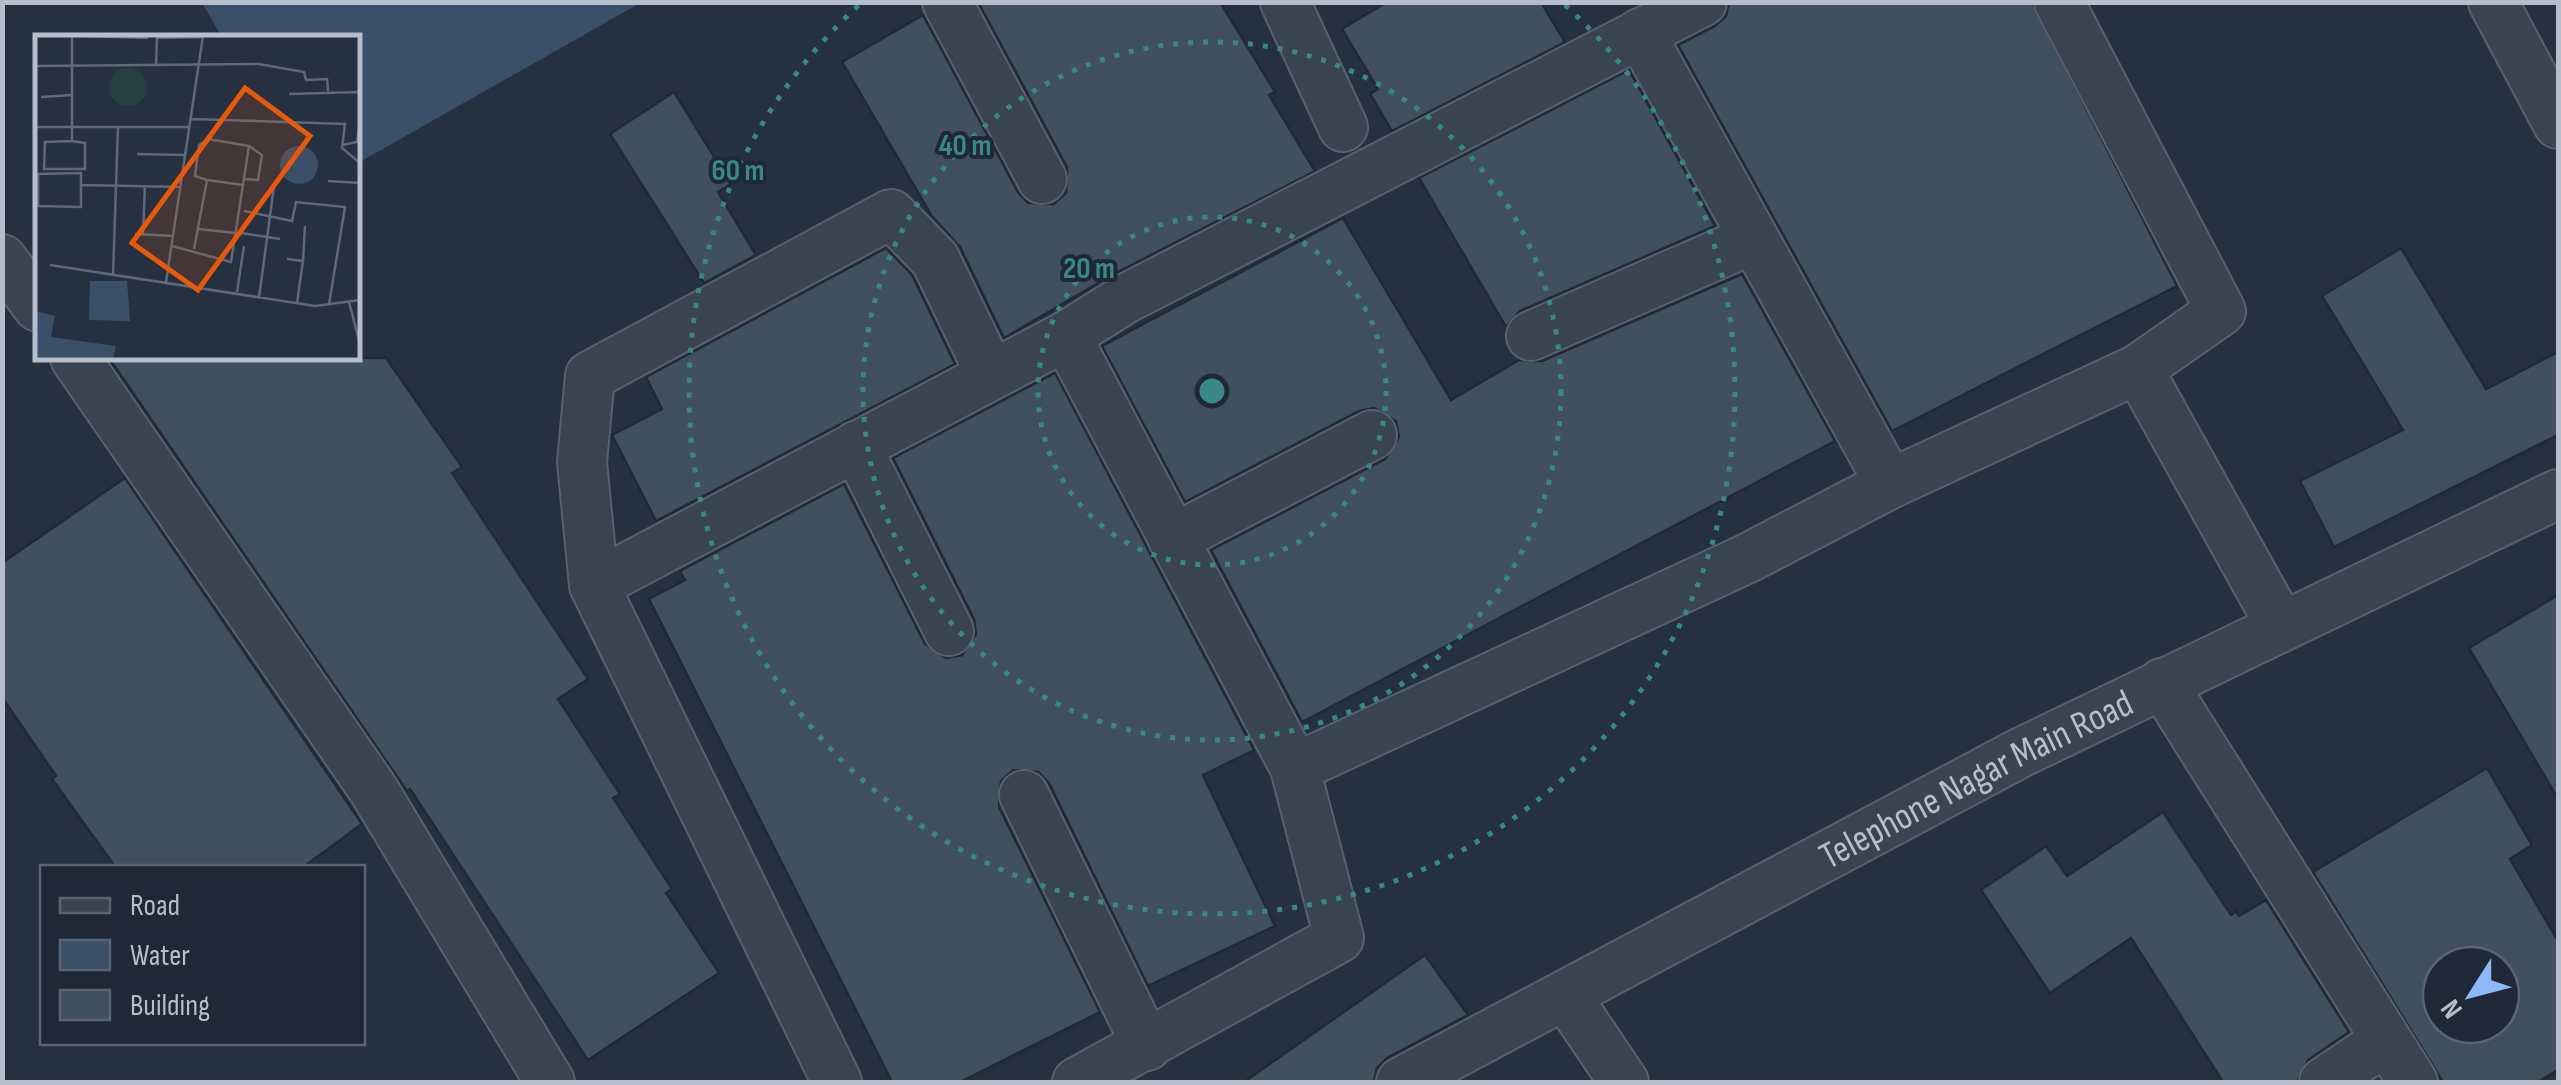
<svg xmlns="http://www.w3.org/2000/svg" width="2561" height="1085" font-family="'Sofia Sans Condensed',sans-serif">
  <style>
    .water { fill: #3b4f69 }
    .building { fill: #41505f; stroke: #202a37; stroke-width: 2.5; fill-rule: evenodd }
    .lines { fill: none; stroke-linecap: round; stroke-linejoin: round }
    .street-casing { stroke: #57616e; stroke-width: 52 }
    .street { stroke: #3a4350; stroke-width: 48 }
    .ring { fill: none; stroke: #398885; stroke-width: 5; stroke-dasharray: 5 10 }
    .labels { text-anchor: middle; stroke-width: 8; stroke-linejoin: round; paint-order: stroke }
    .street-label { font-size: 38px; fill: #b6becb; stroke: #1e2836 }
    .inset-road { fill: none; stroke: #5f6978; stroke-width: 2.5 }
    .view { fill: #e8590c; fill-opacity: 0.15; stroke: #e8590c; stroke-width: 5 }
    .inset-edge { fill: none; stroke: #b6becb; stroke-width: 5 }
    .centre { fill: #398885; stroke: #1e2836; stroke-width: 5 }
    .ring-label { font-size: 30px; text-anchor: middle; font-weight: bold; fill: #398885; stroke: #1e2836; stroke-width: 8; stroke-linejoin: round; paint-order: stroke }
  </style>
  <rect width="100%" height="100%" fill="#253140"/>
  <path class="water" d="M202,3H640L358,163V38L222,37Z"/>
  <g class="building">
    <path d="M978,2H1220L1275,92L1269,95L1315,171L1112,275L1004,338L960,247L931,215L842,62L923,15L1018,192L1028,203L1054,204L1066,193L1067,167Z"/>
    <path d="M1387,2H1541L1565,42L1392,131L1370,94L1378,89L1342,29Z"/>
    <path d="M1729,2H2032L2177,286L1892,431L1678,45L1715,26L1726,16Z"/>
    <path d="M1629,70L1715,226L1520,311L1506,327L1419,178Z"/>
    <path d="M674,92L731,184L718,192L756,255L704,283L610,134Z"/>
    <path d="M1343,218L1451,400L1519,360L1542,361L1742,274L1835,441L1302,722L1211,550L1385,459L1399,437L1396,421L1374,408L1359,411L1185,502L1102,346Z"/>
    <path d="M886,248L912,275L955,364L656,521L612,435L662,409L646,377Z"/>
    <path d="M2401,248L2486,389L2558,352V435L2334,547L2300,481L2403,430L2322,296Z"/>
    <path d="M109,358H386L462,467L452,473L588,679L558,699L620,794L613,798L672,889L666,893L719,973L588,1060L410,789L407,791Z"/>
    <path d="M1055,373L1254,750L1203,775L1275,926L1148,986L1049,783L1038,772L1013,770L1001,781L999,807L1100,1012L960,1082H892L649,599L685,580L680,571L844,484L925,644L946,658L962,655L976,634L974,619L893,458Z"/>
    <path d="M125,478L362,824L302,868H116L52,779L56,776L2,697V563Z"/>
    <path d="M2558,595V799L2469,648Z"/>
    <path d="M2487,768L2532,845L2510,859L2558,941V1070L2538,1082H2443L2313,872ZM2441,965H2501V1025H2441Z"/>
    <path d="M2163,812L2231,915L2236,911L2239,916L2266,900L2349,1032L2308,1060L2297,1082H2223L2131,938L2050,993L1981,890L2046,846L2067,876Z"/>
    <path d="M1425,955L1468,1015L1387,1058L1377,1068L1374,1082H1244Z"/>
  </g>
  <g class="lines">
    <defs>
      <g id="street">
        <path d="M947,2L1042,179"/>
        <path d="M1285,2L1343,127"/>
        <path d="M2493,2L2558,124"/>
        <path d="M1640,33L1890,484"/>
        <path d="M2,259L38,307"/>
        <path d="M1066,336L1295,768"/>
        <path d="M1531,336L1751,240"/>
        <path d="M75,358L373,789L550,1082"/>
        <path d="M2138,369L2281,626"/>
        <path d="M856,446L949,631"/>
        <path d="M1173,539L1372,435"/>
        <path d="M594,585L582,462L590,376L891,214L935,259L991,375"/>
        <path d="M2162,683L2413,1082"/>
        <path d="M1024,795L1147,1046"/>
        <path d="M1566,996L1624,1082"/>
        <path d="M837,1082L594,585L1066,336L1125,299L1702,2"/>
        <path d="M1077,1082L1339,938L1295,768L1748,558L1890,484L2138,369L2221,311L2059,2"/>
        <path id="s1" d="M1401,1082L2020,753L2558,494"/>
        <path d="M2324,1082L2385,1041"/>
      </g>
    </defs>
    <use href="#street" class="street-casing"/>
    <use href="#street" class="street"/>
  </g>
  <g class="ring">
    <circle cx="1212" cy="391" r="174"/>
    <circle cx="1212" cy="391" r="349"/>
    <path d="M1565 5A523 523 0 1 1 859 5"/>
  </g>
  <g class="labels">
    <g class="street-label">
      <text dy="13" stroke="none"><textPath href="#s1" startOffset="650">Telephone Nagar Main Road</textPath></text>
    </g>
  </g>
  <g transform="translate(35 35)">
    <rect width="325" height="325" fill="#253140"/>
    <path d="M74 52a19 19 0 1 1 38 0a19 19 0 1 1-38 0Z" fill="#273f41"/>
    <path d="M245 130a19 19 0 1 1 38 0a19 19 0 1 1-38 0ZM55,246H92L95,286L54,285ZM0,276L20,281L16,302L81,311L78,324H0Z" fill="#3b4f69"/>
    <path class="inset-road" d="M37,1V106M51,1L113,3M121,29L122,3L168,2M2,31L224,29L269,37L271,45L292,44L293,56M254,59L325,57M6,62L37,60M156,84L310,89L307,113L325,128M0,92H153M37,106L50,108V134H9L10,107ZM307,110L322,107L325,87M102,119L151,120M46,138V172L3,171V139ZM209,144L223,145L227,120L214,111M172,145L208,150M293,146L325,148M46,150L146,152M209,176L257,186L261,167L310,172L294,269M163,194L200,198M206,198L245,204M100,199L139,201M108,199L110,150M137,211L196,227L214,111L173,104L164,110L160,141L172,145L159,214M252,224L268,226L270,191M15,230L280,271L325,265M78,241L83,91M131,247L168,1M202,257L209,211M224,263L239,151M314,267L325,309M262,268L268,226"/>
    <path class="view" d="M210,53L275,101L163,255L97,208Z"/>
    <rect width="325" height="325" class="inset-edge"/>
  </g>
  <circle cx="1212" cy="391" r="15" class="centre"/>
  <g class="ring-label">
    <text x="965" y="155">40 m</text>
    <text x="738" y="180">60 m</text>
    <text x="1089" y="278">20 m</text>
  </g>
  <rect width="2561" height="1085" fill="none" stroke="#b6becb" stroke-width="10"/>
  <rect x="40" y="865" width="325" height="180" fill="#1e2836" stroke="#5b6472" stroke-width="2.5"/>
  <rect x="60" y="898" width="50" height="15" fill="#3a4350" stroke="#5b6472" stroke-width="2.5"/>
  <text x="130" y="915" font-size="30" fill="#b6becb">Road</text>
  <rect x="60" y="940" width="50" height="30" fill="#3b4f69" stroke="#5b6472" stroke-width="2.5"/>
  <text x="130" y="965" font-size="30" fill="#b6becb">Water</text>
  <rect x="60" y="990" width="50" height="30" fill="#41505f" stroke="#5b6472" stroke-width="2.5"/>
  <text x="130" y="1015" font-size="30" fill="#b6becb">Building</text>
  <g transform="translate(2471 995) rotate(234)"><circle r="48" fill="#1e2836" stroke="#5b6472" stroke-width="2.5"/>
  <path d="M0-8L18 38L0 25L-18 38Z" fill="#8eb9f8"/>
  <text y="-15" font-size="28" font-weight="bold" text-anchor="middle" fill="#b6becb">N</text>
  </g>
</svg>
